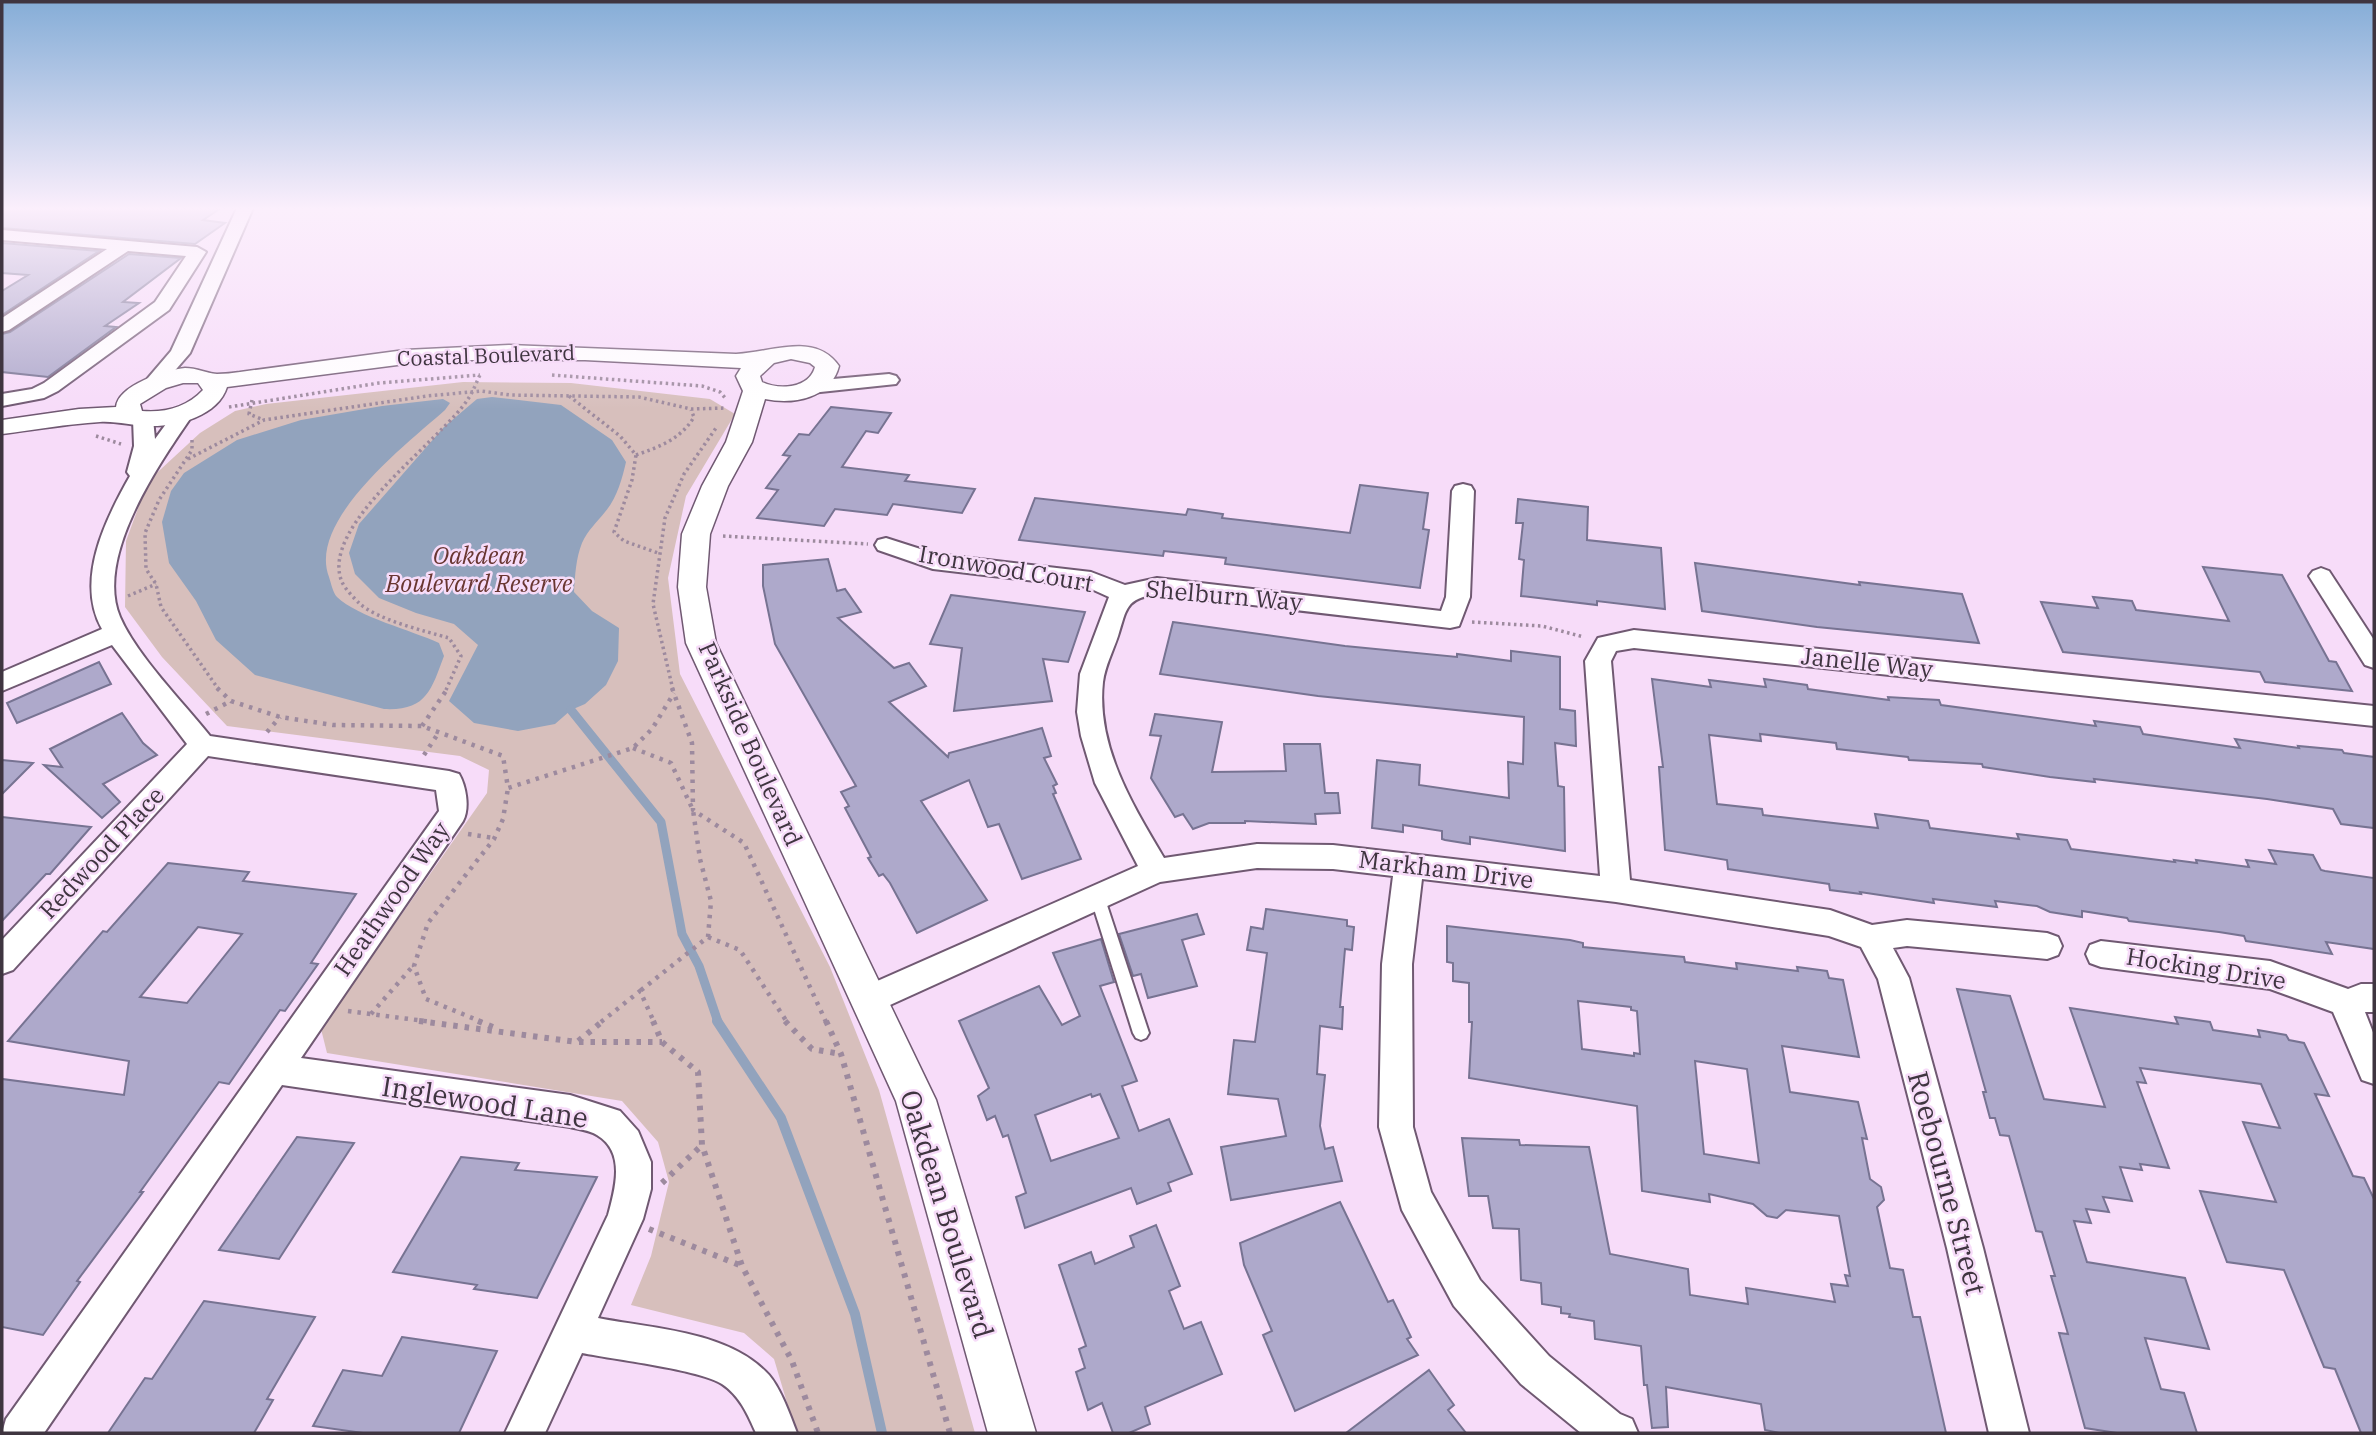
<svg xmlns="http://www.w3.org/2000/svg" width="2376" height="1435" font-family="'IBM Plex Serif',serif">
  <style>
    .green { fill: #d7bfbc }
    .water { fill: #92a3bd }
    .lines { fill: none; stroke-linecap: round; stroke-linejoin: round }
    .stream-far1 { stroke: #92a3bd; stroke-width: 9 }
    .stream { stroke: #92a3bd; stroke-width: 10 }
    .building { fill: #aea9cb; stroke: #777392; stroke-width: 2; fill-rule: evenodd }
    .service-casing { stroke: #705972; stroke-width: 4 }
    .minor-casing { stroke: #705972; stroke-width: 4 }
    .tertiary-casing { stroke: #705972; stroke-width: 3 }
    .path-far2 { stroke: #9d8a9e; stroke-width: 3.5; stroke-dasharray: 2.5 3.5; stroke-linecap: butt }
    .path-far1 { stroke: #9d8a9e; stroke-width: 4.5; stroke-dasharray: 3.5 6; stroke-linecap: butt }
    .path { stroke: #9d8a9e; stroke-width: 6; stroke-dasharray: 4.5 7; stroke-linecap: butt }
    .service { fill: #fff; fill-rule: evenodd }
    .minor { fill: #fff; fill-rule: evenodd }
    .tertiary { fill: #fff; fill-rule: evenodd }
    .labels { text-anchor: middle; stroke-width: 5; stroke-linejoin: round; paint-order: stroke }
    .far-street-label { font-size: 21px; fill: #3f3540; stroke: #f7dcf9 }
    .park-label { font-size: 24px; font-style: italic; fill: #693631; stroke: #f7dcf9 }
    .street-label { font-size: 24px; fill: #3f3540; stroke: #f7dcf9 }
    .near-street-label { font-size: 28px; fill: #3f3540; stroke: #f7dcf9 }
  </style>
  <rect width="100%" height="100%" fill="#f7dcf9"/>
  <path class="green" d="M463,382L571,383L710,399L735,414L686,496L668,578L680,674L830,967L879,1090L975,1433H796L774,1359L744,1333L631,1305L651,1256L669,1182L658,1142L622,1101L327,1053L321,1029L487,793L489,770L460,756L227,726L162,657L125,607L126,541L148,481L200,433L235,411L266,404Z"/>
  <g class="water">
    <path d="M492,397L561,405L612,440L626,462C622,479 617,498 605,512C597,522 588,530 582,543C576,558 575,575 574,592L592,611L619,628L618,661L606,685L585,704L571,710L555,724L518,731L474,723L449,701L478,645L454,624L416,613L379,598L355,574L349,553L359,524L444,427L477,399Z"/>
    <path d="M443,399L450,403L445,410C408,443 307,520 329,577C331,583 333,593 337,597C358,617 411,630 439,643L444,656C431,691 426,711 384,709L255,675L216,640L196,601L169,563L162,522L171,491L184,473L237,440L301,420L382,406Z"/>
  </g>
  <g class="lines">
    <path class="stream-far1" d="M571,710L661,822L682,934L699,966L718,1022"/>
    <path class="stream" d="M717,1021L781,1118L855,1314L882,1433"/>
  </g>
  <g class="building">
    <path d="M2,208H221L203,220L225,223L195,244L2,228Z"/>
    <path d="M2,243L99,251L2,315V291L28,275L2,273Z"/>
    <path d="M129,254L181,258L123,302L139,303L105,326L116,327L48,377L2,372V334L10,332Z"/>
    <path d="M831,407L891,413L878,433L866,431L842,467L909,475L905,481L975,489L962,513L893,504L887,515L835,509L824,526L757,518L778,490L766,488L790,456L783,455L799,434L809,435Z"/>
    <path d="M1360,485L1428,493L1423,529L1429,530L1420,588L1225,564L1226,558L1164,551L1163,556L1019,540L1035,498L1186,515L1188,509L1223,514L1222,518L1350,533Z"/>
    <path d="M1518,499L1588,507L1587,540L1661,548L1665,609L1597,601V605L1521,596L1524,560L1519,559L1523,523H1516Z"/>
    <path d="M828,559L837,591L845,589L861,612L838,618L894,668L909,663L926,686L889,702L948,757L949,753L1042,728L1051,756L1044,758L1057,784L1053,786L1056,793L1053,794L1081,859L1022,879L999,824L988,827L969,780L921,801L987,900L917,933L890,883L883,874L879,876L868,858L871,857L845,808L849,806L841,792L856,786L775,644L763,586V565Z"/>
    <path d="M1695,563L1860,585L1859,582L1962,594L1979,643L1817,627L1702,611Z"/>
    <path d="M2203,567L2282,575L2329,661L2336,662L2352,691L2265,682L2260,672L2063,652L2041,602L2098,608L2093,597L2132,601L2136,610L2229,621Z"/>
    <path d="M951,595L1085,612L1068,662L1043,659L1052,701L954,711L962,648L930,644Z"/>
    <path d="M1173,622L1345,646L1457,657V654L1511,661V651L1560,657V709L1575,711L1576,746L1555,743L1558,786L1564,787L1565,851L1470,837V844L1445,840L1442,839V831L1403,825V832L1372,828L1377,760L1420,765L1419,785L1509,798L1508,762L1523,764L1524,717L1318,696L1160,674Z"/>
    <path d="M99,662L111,684L17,723L7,703Z"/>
    <path d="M1652,679L1711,687L1709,680L1766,687L1764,679L1807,685L1808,689L1889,700L1888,697L1939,700L1941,705L2096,726L2094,721L2140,727L2143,734L2240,748L2235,739L2299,748L2298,746L2342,750L2344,753L2374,757V828L2341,824L2333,809L2267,799L2094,779L2095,782L2050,777L1983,767L1982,764L1909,760L1908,757L1837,749L1836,743L1760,734L1761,741L1709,735L1717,804L1762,809L1763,815L1878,828L1875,814L1928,821L1930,828L2019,839L2017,834L2067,840L2071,849L2175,862L2174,860L2197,863L2196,860L2249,867L2246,860L2276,864L2269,850L2313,855L2321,870L2325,871L2374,878V949L2326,942L2332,954L2246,941L2244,936L2219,932L2129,921L2127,918L2082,911V917L2050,912L2037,906L1995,901L1997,907L1933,899L1934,903L1860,892L1861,894L1830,890L1829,884L1728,869L1727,860L1665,850L1659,767H1663Z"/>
    <path d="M122,713L143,743L157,755L103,784L120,802L102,818L44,765L62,767L50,749Z"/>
    <path d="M1155,714L1222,722L1212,772L1286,771L1284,744H1320L1325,793H1338L1340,813L1315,814L1316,824L1245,821V823H1209L1193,829L1183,814L1175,817L1151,778L1161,736L1150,735Z"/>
    <path d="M2,760L33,763L2,794Z"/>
    <path d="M2,817L91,827L50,874H46L2,921Z"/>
    <path d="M168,863L249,872L243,881L356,894L311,963L318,964L285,1011L280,1010L229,1084L219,1082L140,1192H143L77,1281L80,1282L43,1335L2,1327V1079L124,1095L129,1061L8,1041L103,931L107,932ZM198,927L242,934L187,1003L140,997Z"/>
    <path d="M1266,909L1347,920V926L1354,927L1352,950L1345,949L1340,1007H1343L1342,1029L1320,1026L1317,1074L1325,1075L1320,1126L1325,1149L1333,1147L1342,1181L1231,1200L1221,1147L1286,1136L1278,1099L1228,1094L1234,1040L1255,1042L1267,953L1247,950L1251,927L1263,929Z"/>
    <path d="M1197,914L1204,934L1182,940L1197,986L1148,998L1141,974L1133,976L1119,934Z"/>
    <path d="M1447,926L1570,940L1583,943V947L1684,957L1685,962L1737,969L1736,963L1798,971L1797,967L1827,971L1829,978L1843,980L1859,1057L1782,1046L1790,1092L1858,1102L1867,1139L1862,1138L1870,1179L1881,1187L1884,1200L1877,1207L1890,1268L1903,1270L1913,1317H1920L1946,1433H1780L1765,1430L1761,1404L1666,1387L1668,1427L1652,1428L1647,1385H1644L1641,1346L1595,1339L1594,1321L1569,1317L1570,1314L1561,1313V1307L1542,1304L1541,1283L1521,1280L1519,1229L1493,1228L1488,1196H1469L1462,1138L1519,1140L1520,1145L1589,1147L1610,1254L1688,1269L1690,1295L1748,1304L1746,1288L1835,1302L1831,1284L1848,1286L1845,1275L1850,1276L1839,1216L1786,1210L1777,1218L1767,1216L1753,1204L1709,1194L1710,1202L1642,1191L1637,1106L1469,1078L1472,1022H1469V983L1453,981V963L1447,962ZM1578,1001L1631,1007V1010L1637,1011L1640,1054L1634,1053V1056L1582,1049ZM1695,1061L1747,1069L1759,1163L1704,1154Z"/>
    <path d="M1101,939L1114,982L1100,986L1137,1081L1122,1086L1139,1131L1169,1119L1192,1174L1168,1183L1171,1191L1137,1204L1131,1188L1025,1228L1016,1197L1026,1193L1008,1135L1003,1137L995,1116L987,1120L978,1096L989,1088L959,1021L1039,986L1062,1025L1080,1016L1053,953ZM1091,1094L1092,1097L1100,1094L1119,1138L1051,1161L1035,1115Z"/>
    <path d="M1957,989L2010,996L2044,1099L2105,1107L2070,1008L2178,1024L2175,1017L2210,1022L2213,1030L2260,1037L2258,1030L2286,1035L2289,1040L2304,1043L2329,1096L2315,1094L2353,1176L2364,1178L2374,1199V1433H2361L2335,1369L2324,1367L2284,1270L2227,1262L2200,1191L2276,1202L2243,1122L2280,1128L2261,1084L2140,1068L2146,1083L2137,1082L2169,1168L2140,1164L2142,1170L2120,1167L2132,1201L2103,1197L2109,1212L2086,1209L2091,1223L2074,1221L2087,1262L2185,1278L2209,1349L2145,1338L2161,1389L2184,1393L2197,1433H2117L2085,1428L2059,1333L2068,1334L2051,1276H2055L2042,1232L2036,1231L2009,1136L2000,1135L1995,1118H1990L1983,1092H1986Z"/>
    <path d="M297,1137L354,1143L279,1259L219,1250Z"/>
    <path d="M461,1157L519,1163L515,1170L597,1177L537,1298L474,1289L477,1285L393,1272Z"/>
    <path d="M1340,1202L1388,1302L1393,1300L1411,1337L1407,1339L1418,1355L1295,1411L1263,1335L1272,1331L1244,1265L1240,1243Z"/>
    <path d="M1156,1225L1180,1286L1169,1291L1184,1329L1201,1322L1222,1374L1145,1407L1150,1424L1129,1433H1113L1102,1403L1088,1410L1076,1372L1085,1368L1079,1349L1086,1346L1059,1265L1091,1252L1095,1264L1134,1247L1130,1236Z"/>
    <path d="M204,1301L315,1317L267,1399L273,1400L254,1433H108L145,1378L152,1379Z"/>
    <path d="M402,1337L497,1351L459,1433H363L313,1426L343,1370L382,1376Z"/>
    <path d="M1429,1370L1454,1405L1448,1410L1466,1433H1346Z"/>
  </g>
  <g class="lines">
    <defs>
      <path id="service" d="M1097,890L1102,892L1104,896L1149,1033L1146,1038L1141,1040L1136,1038L1133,1033L1090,896L1092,892Z"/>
      <g id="minor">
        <path d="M237,208H253L190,353L159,389H145L142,385L171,351Z"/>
        <path d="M2,230L197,247L206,252L169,310L58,391L44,398L2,406V394L32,389L44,383L155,302L186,256L128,251L9,330L2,332V318L107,249L2,240Z"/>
        <path d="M889,374L896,376L899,380L896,384L811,393L804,391L801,387L804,383L811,381Z"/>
        <path d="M184,407L191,409L194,413C161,461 94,556 120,617C137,656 183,702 210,736L449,771L459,774C466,786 470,808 463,821L301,1058L570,1095L620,1111L638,1131L651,1162V1189L643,1219L598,1318C654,1329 729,1331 769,1375C781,1389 790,1415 797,1433H756C748,1415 740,1396 722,1384C701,1370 612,1359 582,1353L545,1433H505L608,1215C615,1189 626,1152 597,1135C589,1130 578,1129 570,1127L282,1085L44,1433H2L6,1419L439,811L436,790L208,756L13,970L2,974V940L187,744L112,645L2,691V672L102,629C75,581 105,520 130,476L127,472L134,446L133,419L136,415H150L153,419L155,439L177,409Z"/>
        <path d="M1463,484L1471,486L1474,491L1470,597L1459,626L1450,628L1157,594C1125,599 1127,608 1118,636C1113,651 1105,666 1103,682C1096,746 1133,806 1164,858L1257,844L1333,845L1600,876L1585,661L1598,638L1634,630L2374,706V726L1634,648L1616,651L1611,661L1630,880L1830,910L1872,925L1907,920L2047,933L2058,937L2062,946L2058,955L2047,959L1907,946L1893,948L1909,978L1983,1248L2029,1433H1989L1947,1248L1878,979L1861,947L1829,936L1616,902L1422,879L1412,964L1413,1127L1431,1192L1480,1280L1549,1356L1620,1414L1632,1419L1638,1433H1581L1521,1384L1454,1306L1402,1210L1379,1127L1382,964L1393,876L1333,869L1257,868L1160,882L879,1010L868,1014L857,1010L852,1000L857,990L1138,866L1095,783L1081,736L1077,712L1080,674L1109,597L1087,587L933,569L878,550L875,545L878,540L886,538L936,554L1091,572L1125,585L1157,578L1441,611L1446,597L1452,491L1455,486Z"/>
        <path d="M2321,568L2329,571L2374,640V668L2365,665L2309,576L2313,571Z"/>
        <path d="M2101,941L2270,961L2348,989L2361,984H2374V1012H2365L2374,1035V1084L2362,1080L2333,1012L2270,989L2101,967L2090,963L2086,954L2090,945Z"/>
      </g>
      <path id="tertiary" d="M509,345L736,354C770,353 815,331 839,366C831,398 794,405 765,399L752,442L728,486L710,534L706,587L716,643L936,1100L1036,1433H988L896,1101L686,643L678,587L682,534L702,486L726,442L743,391L736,376L741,368L585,360H471L405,364L227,387C218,416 176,427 149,426C132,426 117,421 100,422C67,424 34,430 2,434V420L79,409L116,407C118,385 166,370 185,368C197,368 206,373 217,374C225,374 232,373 240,372L405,350ZM791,359L810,363L815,367C809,389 779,390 762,382L760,376L774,363ZM183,383H198L203,390C187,407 165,413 142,411L140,404L166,388Z"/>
    </defs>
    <use href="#service" class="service-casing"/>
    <use href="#minor" class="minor-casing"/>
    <use href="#tertiary" class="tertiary-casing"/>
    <g class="path-far2">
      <path d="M552,375L702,386L720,392L727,400"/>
      <path d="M569,396L620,436L636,455L632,480L614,532L624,541L658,553"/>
      <path d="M252,400L249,414L264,420"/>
      <path d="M229,407L379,383L480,375"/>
      <path d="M96,436L121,444"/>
      <path d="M192,440V450L159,500L145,533L146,569L156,584L161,607L219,690"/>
      <path d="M636,455C659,447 681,439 694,417L691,410"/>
      <path d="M188,459L264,420L427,396L481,391L510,395L639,397L691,409L726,408"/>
      <path d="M723,536L868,544"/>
      <path d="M128,596L156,584"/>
      <path d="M1472,622L1542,626L1584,637"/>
      <path d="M446,690L461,656L449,638C425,631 377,620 359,603C354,598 345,589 342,582C318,526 441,441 468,399C473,392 476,383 480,375"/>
      <path d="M673,690L653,604L665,518L684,474L716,428"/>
    </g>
    <g class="path-far1">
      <path d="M217,688L231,701L280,717L333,725L422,726L503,756L508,788L633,748L652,729L674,693"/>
      <path d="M672,688L692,743L693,810L744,843L826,1022"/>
      <path d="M206,714L231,701"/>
      <path d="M422,726L448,688"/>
      <path d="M267,732L280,717"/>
      <path d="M633,748L671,763L693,810L700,859L711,901L708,937L640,991"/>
      <path d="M424,755L439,732"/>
      <path d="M468,834L494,838"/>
      <path d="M708,937L740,950L787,1022"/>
      <path d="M348,1011L432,1022"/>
      <path d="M371,1014L413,966"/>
      <path d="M482,1022L426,999L414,966L428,923L494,839L503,819L508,788"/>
      <path d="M601,1022L640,991L654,1022"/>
    </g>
    <g class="path">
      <path d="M419,1021L577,1042L603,1021"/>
      <path d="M478,1021L493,1027"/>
      <path d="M653,1021L662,1042L698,1072L702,1145L742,1266L792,1361L818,1433"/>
      <path d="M785,1021L812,1049L841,1054"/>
      <path d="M826,1021L841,1054L950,1433"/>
      <path d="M579,1042H662"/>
      <path d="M662,1183L702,1145"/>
      <path d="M649,1229L742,1266"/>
    </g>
    <use href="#service" class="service"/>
    <use href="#minor" class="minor"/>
    <use href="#tertiary" class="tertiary"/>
  </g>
  <linearGradient id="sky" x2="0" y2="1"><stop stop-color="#85add7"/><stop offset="0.51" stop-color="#fbeffc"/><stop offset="1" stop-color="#fbeffc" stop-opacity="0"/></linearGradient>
  <rect width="2376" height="409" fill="url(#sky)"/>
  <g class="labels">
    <g class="far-street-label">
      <text transform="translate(486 356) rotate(-2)" y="7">Coastal Boulevard</text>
    </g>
    <g class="park-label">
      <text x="479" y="564">Oakdean<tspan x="479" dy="28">Boulevard Reserve</tspan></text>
    </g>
    <g class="street-label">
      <text transform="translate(1006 569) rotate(10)" y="8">Ironwood Court</text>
      <text transform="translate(1224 596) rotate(5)" y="8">Shelburn Way</text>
      <text transform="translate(1867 663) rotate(6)" y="8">Janelle Way</text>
      <text transform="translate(750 744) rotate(66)" y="8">Parkside Boulevard</text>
      <text transform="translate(102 853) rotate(-47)" y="8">Redwood Place</text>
      <text transform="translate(1446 870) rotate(7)" y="8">Markham Drive</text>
      <text transform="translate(392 899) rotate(-55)" y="8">Heathwood Way</text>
      <text transform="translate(2206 969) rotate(9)" y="8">Hocking Drive</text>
    </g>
    <g class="near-street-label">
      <text transform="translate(485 1102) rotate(9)" y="10">Inglewood Lane</text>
      <text transform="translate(1947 1183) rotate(75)" y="10">Roebourne Street</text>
      <text transform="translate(947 1214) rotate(73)" y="10">Oakdean Boulevard</text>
    </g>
  </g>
  <rect width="2376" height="1435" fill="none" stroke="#3f3540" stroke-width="7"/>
</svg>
